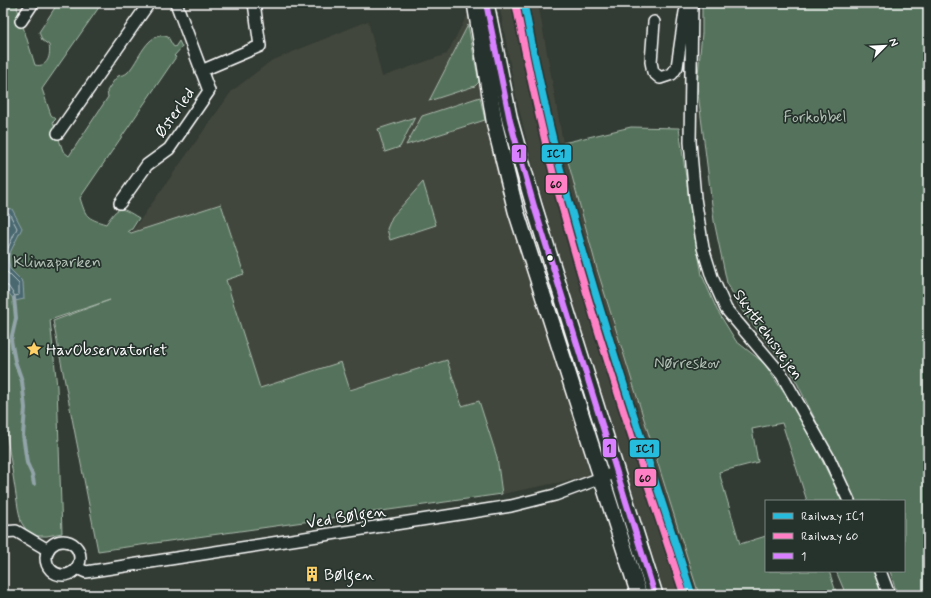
<svg xmlns="http://www.w3.org/2000/svg" width="931" height="598" font-family="Mynerve,sans-serif">
  <style>
    .built { fill: #42473c }
    .green { fill: #55735b; stroke: #aab9ad }
    .water { fill: #4a6870; stroke: #92a4a9 }
    .lines { fill: none; stroke-linecap: round; stroke-linejoin: round }
    .shore { stroke: #b7c3c6; stroke-width: 1 }
    .stream { stroke: #92a4a9; stroke-width: 4 }
    .street-casing { stroke: #fff; stroke-width: 14 }
    .secondary-casing { stroke: #fff; stroke-width: 18 }
    .street { stroke: #26332d; stroke-width: 11 }
    .secondary { stroke: #26332d; stroke-width: 15 }
    .bus-1-casing { stroke: #26332d; stroke-width: 9 }
    .bus-1 { stroke: #d880ff; stroke-width: 6 }
    .rail-1-casing { stroke: #26332d; stroke-width: 10 }
    .rail-2-casing { stroke: #26332d; stroke-width: 10 }
    .rail-1 { stroke: #26bcdd; stroke-width: 7 }
    .rail-2 { stroke: #ff80c5; stroke-width: 7 }
    .bus-dot { fill: #fff; stroke: #26332d; stroke-width: 1.5 }
    .labels { text-anchor: middle; stroke-width: 3.5; stroke-linejoin: round; paint-order: stroke }
    .street-label { font-size: 16px; fill: #fff; stroke: #26332d }
    .park-label { font-size: 16px; fill: #b2c0b5; stroke: #26332d }
    .poi-label { font-size: 16px; fill: #fff; stroke: #26332d; text-anchor: start }
    .line-badge { stroke: #26332d; stroke-width: 1.5 }
    .pale-badge-label { font-size: 11px; text-anchor: middle; font-weight: bold; fill: #111 }
  </style>
  <rect width="100%" height="100%" fill="#333c34"/>
  <filter id="ink" filterUnits="userSpaceOnUse"><feTurbulence type="fractalNoise" baseFrequency=".025" numOctaves="2"/><feDisplacementMap in="SourceGraphic" scale="8" xChannelSelector="R" yChannelSelector="G"/><feConvolveMatrix kernelMatrix="1 2 1 2 8 2 1 2 1" color-interpolation-filters="sRGB"/></filter>
  <g filter="url(#ink)">
    <g class="built">
      <path d="M499,3H538L563,143L597,269L699,595H665L559,258L535,174L516,96Z"/>
      <path d="M469,12L590,476L502,494L98,551L53,321L148,287L131,233L232,91L271,61L368,21L382,77L447,54Z"/>
    </g>
    <g class="green">
      <path d="M3,3H19L17,7L35,65C48,68 51,55 49,45L42,40L39,32L58,3H102L42,89L51,115L56,119L53,122L63,151L69,156L108,97L107,91C110,86 114,80 118,76C121,75 125,75 127,73C139,62 147,29 168,37L173,46L175,47L179,41L182,47L174,56L176,57L80,198C86,217 86,218 106,224C119,205 119,206 139,218L132,229L128,231L131,233L221,204L244,274L226,280L260,388L341,362L350,390L447,360L462,406L479,401L497,457L502,494L98,551L53,321L110,300L50,320L57,387L62,533L47,536H33L27,531L21,522L18,508L6,430L3,423Z"/>
      <path d="M702,3H928V595H897L890,571H904V501H856L791,371L743,312L727,283L714,221L697,85L702,33Z"/>
      <path d="M468,25L479,82L475,86L429,101Z"/>
      <path d="M480,97L485,120L406,145L422,116Z"/>
      <path d="M415,117L400,147L385,152L378,129Z"/>
      <path d="M631,127L679,128L691,213L702,275L717,310L736,341L764,363L802,420L842,501H807L782,423L752,429L758,462L719,472L740,544L766,536V571H829L837,595H699L597,269L563,143Z"/>
      <path d="M423,182L436,225L390,240L387,229L392,217Z"/>
      <path d="M836,571H873L883,595H846Z"/>
    </g>
    <path class="water" d="M3,208L12,209L22,228L8,257L10,269L23,282L24,299L15,301L3,286Z"/>
    <g class="lines">
      <path class="shore" d="M3,212L9,213L17,228L4,257L6,271L19,284V295L15,296L8,286L3,284"/>
      <path class="stream" d="M14,298L16,318L11,340L15,361L22,381L25,408L23,435L27,463L32,474L34,484"/>
      <defs>
        <g id="street">
          <path d="M692,3L690,142L695,198L703,248L712,277L726,309L782,375L829,458L849,501"/>
          <path d="M21,21L33,3"/>
          <path d="M654,22L651,62L653,72L660,78L672,74L677,67L685,12L692,7"/>
          <path d="M201,71L260,46L254,3"/>
          <path d="M58,133L149,3"/>
          <path d="M120,203L147,165L169,149L209,91L176,3"/>
          <path d="M3,532L16,531L48,550"/>
          <circle cx="63" cy="558" r="17"/>
          <path d="M77,568L86,572L511,506L555,495L617,472"/>
          <path d="M880,571L889,595"/>
        </g>
        <g id="secondary">
          <path d="M475,3L495,126L516,211L639,595"/>
          <path d="M486,3L510,121L534,206L655,595"/>
        </g>
      </defs>
      <use href="#street" class="street-casing"/>
      <use href="#secondary" class="secondary-casing"/>
      <use href="#street" class="street"/>
      <use href="#secondary" class="secondary"/>
      <defs>
        <path id="bus-1" d="M486,3L510,121L534,206L655,595"/>
      </defs>
      <use href="#bus-1" class="bus-1-casing"/>
      <use href="#bus-1" class="bus-1"/>
      <defs>
        <path id="rail-1" d="M524,3C534,56 545,108 558,160C596,307 646,451 692,595"/>
        <path id="rail-2" d="M516,5C526,57 537,110 550,161C587,308 637,451 684,595"/>
      </defs>
      <use href="#rail-1" class="rail-1-casing"/>
      <use href="#rail-2" class="rail-2-casing"/>
      <use href="#rail-1" class="rail-1"/>
      <use href="#rail-2" class="rail-2"/>
    </g>
  </g>
  <defs>
    <symbol id="sight-bare" viewBox="-9 -9 18 18"><path d="M0-6L1.8-2.2L6-1.7L2.9 1.2L3.7 5.4L0 3.3L-3.7 5.4L-2.9 1.2L-6-1.7L-1.8-2.2Z" fill="#ffd166" stroke="#26332d" stroke-width="2.5" paint-order="stroke"/></symbol>
    <symbol id="building-bare" viewBox="-9 -9 18 18"><path d="M-4-6H4V6H1V3H-1V6H-4ZM-2.5-4.3h1.7v1.8h-1.7ZM.8-4.3h1.7v1.8H.8ZM-2.5-1h1.7V.8h-1.7ZM.8-1h1.7V.8H.8Z" fill="#ffd166" stroke="#26332d" stroke-width="2.5" paint-order="stroke"/></symbol>
  </defs>
  <g fill-rule="evenodd">
    <use href="#sight-bare" x="23" y="338" width="22" height="22"/>
    <use href="#building-bare" x="301" y="563" width="22" height="22"/>
  </g>
  <circle class="bus-dot" cx="550" cy="258" r="3.5"/>
  <g class="labels">
    <g class="street-label">
      <text transform="translate(174 112) rotate(-55)" y="6">Østerled</text>
      <text transform="translate(769 334) rotate(54)" y="6">Skyttehusvejen</text>
      <text transform="translate(346 516) rotate(-9)" y="6">Ved Bølgen</text>
    </g>
    <g class="park-label">
      <text x="815" y="122">Forkobbel</text>
      <text x="57" y="267">Klimaparken</text>
      <text x="687" y="368">Nørreskov</text>
    </g>
    <g class="poi-label">
      <text x="46" y="355">HavObservatoriet</text>
      <text x="324" y="580">Bølgen</text>
    </g>
  </g>
  <g class="line-badge">
    <rect x="511" y="144" width="16" height="19" rx="4" fill="#d880ff"/>
    <rect x="541" y="144" width="31" height="19" rx="4" fill="#26bcdd"/>
    <rect x="545" y="174" width="23" height="20" rx="4" fill="#ff80c5"/>
    <rect x="602" y="438" width="15" height="20" rx="4" fill="#d880ff"/>
    <rect x="629" y="439" width="31" height="19" rx="4" fill="#26bcdd"/>
    <rect x="634" y="468" width="23" height="19" rx="4" fill="#ff80c5"/>
  </g>
  <g class="pale-badge-label">
    <text x="519" y="157">1</text>
    <text x="556" y="157">IC1</text>
    <text x="556" y="188">60</text>
    <text x="609" y="452">1</text>
    <text x="645" y="452">IC1</text>
    <text x="645" y="482">60</text>
  </g>
  <rect width="931" height="598" fill="none" stroke="#26332d" stroke-width="16"/>
  <rect x="8" y="8" width="915" height="582" fill="none" stroke="#fff" stroke-width="1.5" filter="url(#ink)"/>
  <rect x="765" y="500" width="140" height="72" fill="#26332d" stroke="#7d8581"/>
  <rect x="773" y="513" width="20" height="6" fill="#26bcdd" stroke="#7d8581"/>
  <text x="801" y="520" font-size="12" fill="#ffffff">Railway IC1</text>
  <rect x="773" y="533" width="20" height="6" fill="#ff80c5" stroke="#7d8581"/>
  <text x="801" y="540" font-size="12" fill="#ffffff">Railway 60</text>
  <rect x="773" y="553" width="20" height="6" fill="#d880ff" stroke="#7d8581"/>
  <text x="801" y="560" font-size="12" fill="#ffffff">1</text>
  <g transform="translate(885 46) rotate(66)" stroke="#26332d" stroke-width="3" paint-order="stroke">
  <path d="M0-3L7 15L0 10L-7 15Z" fill="#ffffff"/>
  <text y="-6" font-size="11" font-weight="bold" text-anchor="middle" fill="#ffffff">N</text>
  </g>
</svg>
